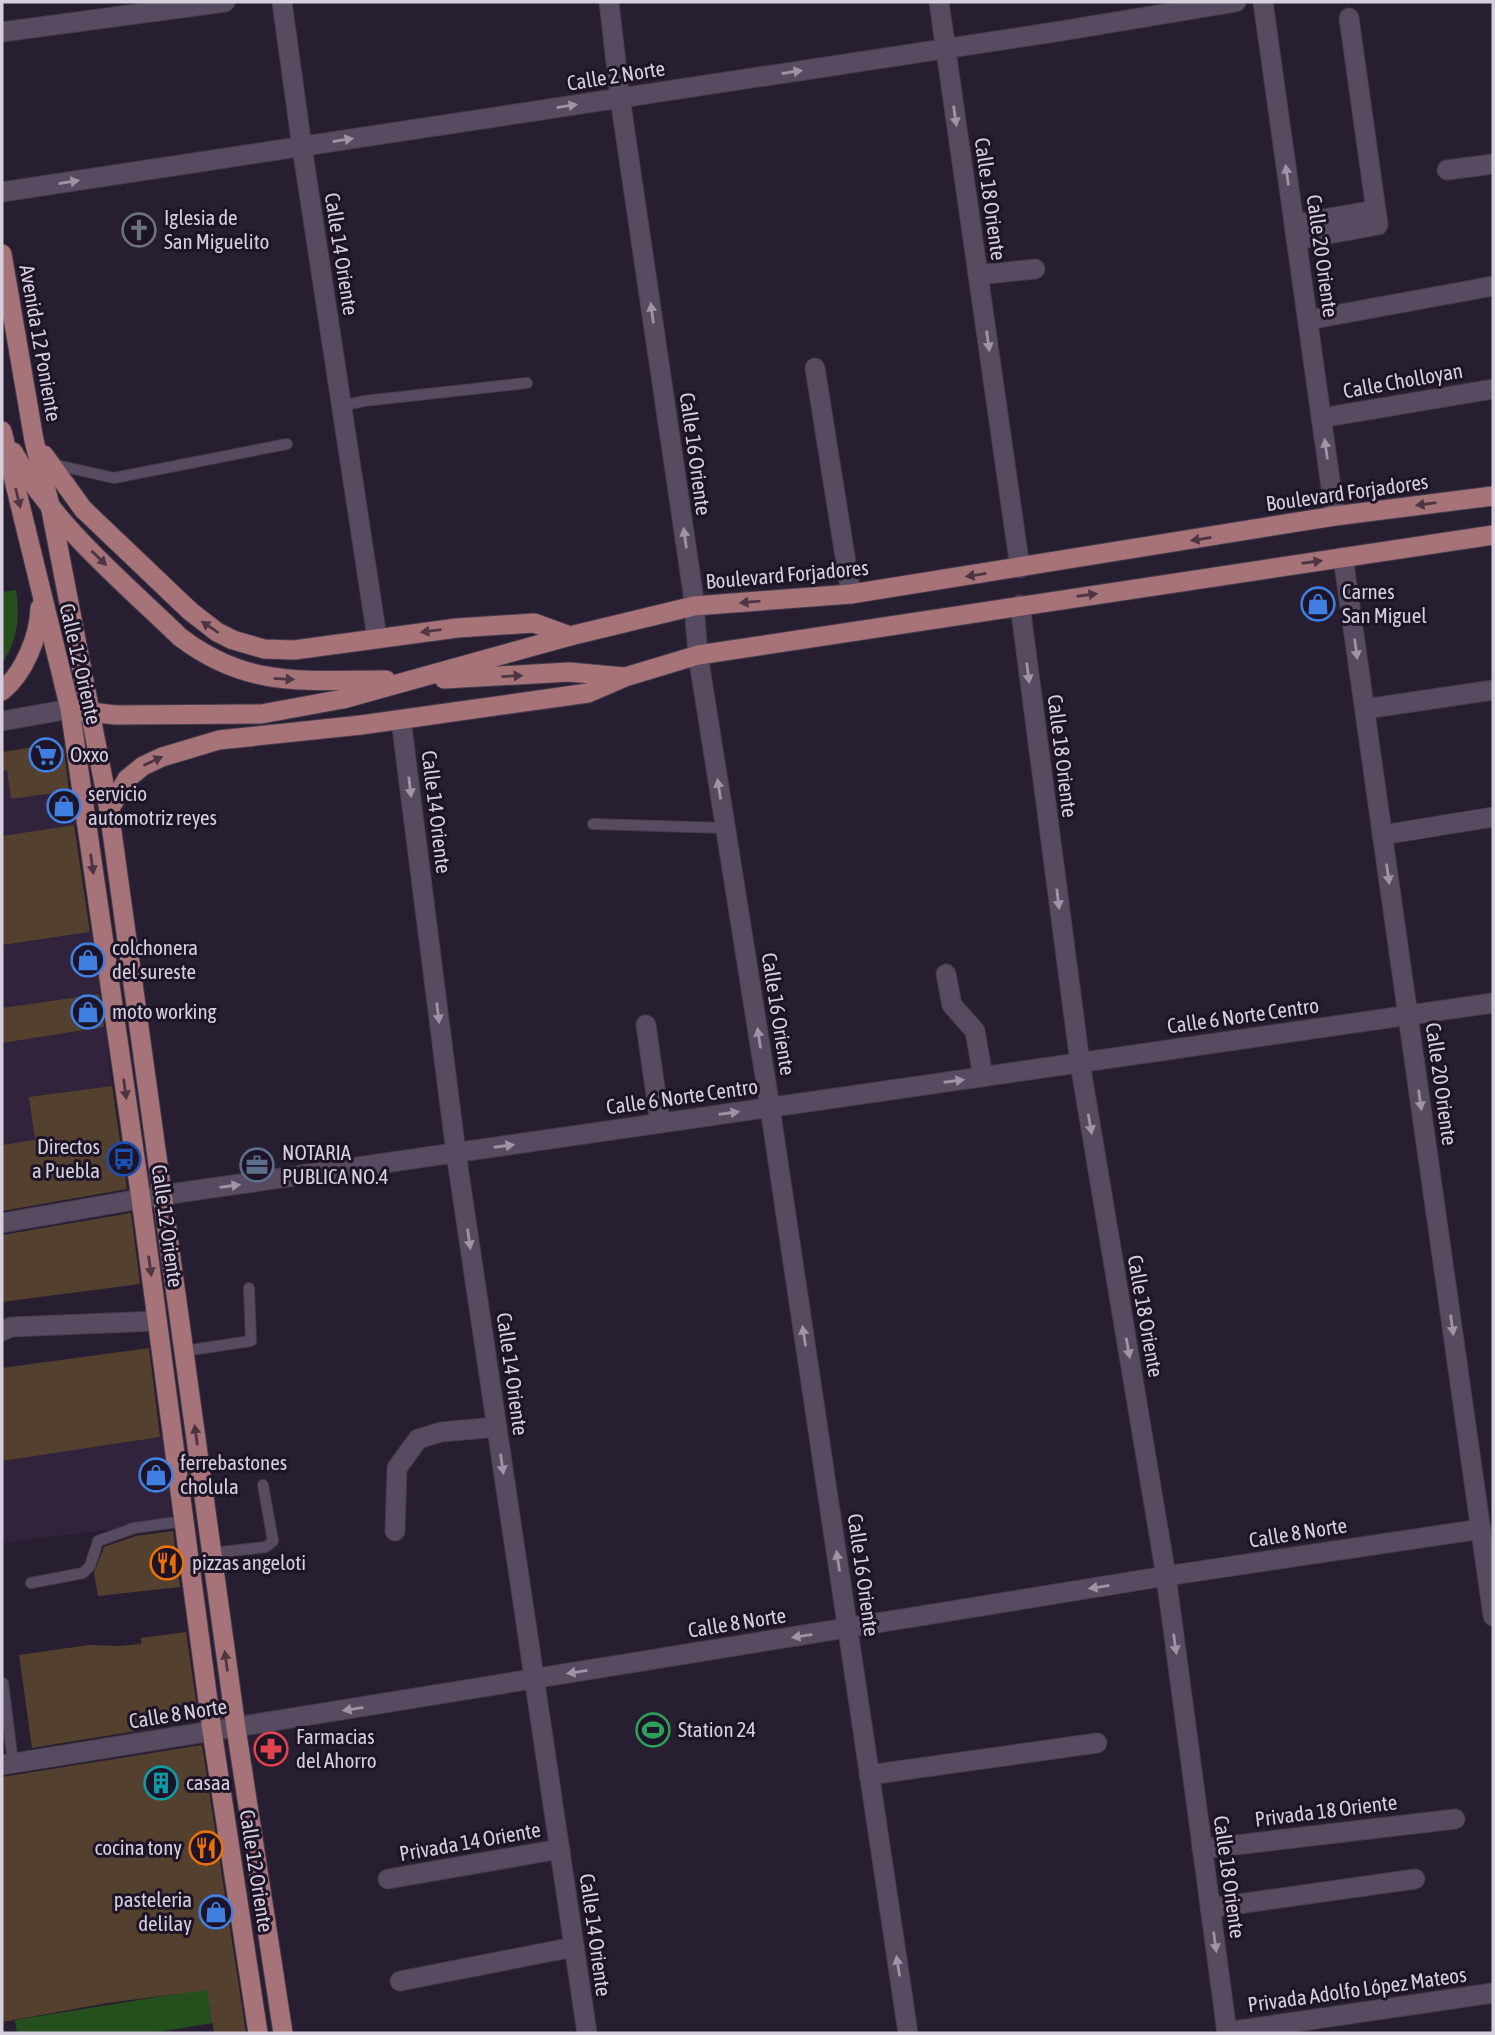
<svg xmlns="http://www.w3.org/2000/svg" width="1495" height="2035" font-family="'Asap Condensed',sans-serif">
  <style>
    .built { fill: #31233c }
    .green { fill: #264f1e }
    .building { fill: #54402f }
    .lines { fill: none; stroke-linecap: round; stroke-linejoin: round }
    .service-casing { stroke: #443b4b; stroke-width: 12 }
    .minor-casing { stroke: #443b4b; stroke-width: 21 }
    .secondary-casing { stroke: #443b4b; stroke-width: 21 }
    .primary-casing { stroke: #443b4b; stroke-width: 21 }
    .service { stroke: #574b61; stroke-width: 10 }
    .minor { stroke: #574b61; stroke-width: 19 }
    .secondary { stroke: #574b61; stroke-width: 19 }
    .primary { stroke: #a67379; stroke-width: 19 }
    .oneway { fill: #9d94a5 }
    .oneway2 { fill: #4e3544 }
    .labels { text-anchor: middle; stroke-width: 6; stroke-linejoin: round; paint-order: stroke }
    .street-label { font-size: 21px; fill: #d6cfdd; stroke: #1e1427 }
    .poi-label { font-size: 21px; fill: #d6cfdd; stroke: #1e1427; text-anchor: start }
  </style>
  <rect width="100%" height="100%" fill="#281e31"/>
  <g class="built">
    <path d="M7,770L12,799L72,791L77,825L2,836V771Z"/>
    <path d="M94,932L103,993L2,1008V945Z"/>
    <path d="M108,1027L109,1067L112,1086L30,1097L35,1141L2,1145V1043Z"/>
    <path d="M167,1436L171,1522L2,1543V1461Z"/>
  </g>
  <g class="green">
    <path d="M16,590C20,617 18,640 2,663V592Z"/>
    <path d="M207,1989L213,2023L151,2033H17L15,2020Z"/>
  </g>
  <g class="building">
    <path d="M54,744L62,747L64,750L69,791L11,799L7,770L2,771V752Z"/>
    <path d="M74,825L90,932L2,945V836Z"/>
    <path d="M99,994L104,1027L2,1043V1008Z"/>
    <path d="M112,1086L127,1189L2,1211V1145L35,1140L29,1097Z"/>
    <path d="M131,1213L140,1284L2,1302V1235Z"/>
    <path d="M149,1348L160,1437L2,1461V1368Z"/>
    <path d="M173,1531L180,1587L98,1596L94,1573L104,1547L136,1536Z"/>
    <path d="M186,1632L198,1715L148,1729L32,1748L19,1655L89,1645L119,1646L141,1644V1638Z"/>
    <path d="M202,1745L246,2033H214L207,1990L108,2003L2,2022V1777Z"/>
  </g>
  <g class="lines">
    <defs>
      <g id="service">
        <path d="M342,406L364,401L527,383"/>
        <path d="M52,464L114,478L287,444"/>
        <path d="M593,824L725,828"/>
        <path d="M184,1351L251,1341L249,1288"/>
        <path d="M212,1553L266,1547L273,1541L263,1485"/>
        <path d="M31,1583L83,1573L90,1566L98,1541L134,1528L184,1521"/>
        <path d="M3,1683L13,1763"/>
      </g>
      <g id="minor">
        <path d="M282,2L302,147L377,638"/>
        <path d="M609,2L620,98L693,593L698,655L770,1108L908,2033"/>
        <path d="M939,2L1020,568"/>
        <path d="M1263,2L1335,516"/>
        <path d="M2,32L225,2"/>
        <path d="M1447,170L1493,164"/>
        <path d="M2,192L1055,32L1236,2"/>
        <path d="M1294,224L1376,210"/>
        <path d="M1296,240L1378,225L1349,18"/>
        <path d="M978,275L1035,269"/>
        <path d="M1308,320L1493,286"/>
        <path d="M815,368L851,594"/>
        <path d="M1321,418L1493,389"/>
        <path d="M1343,557L1493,1616"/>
        <path d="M1020,605L1080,1063L1166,1576L1227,2033"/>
        <path d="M1365,709L1493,690"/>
        <path d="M401,720L456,1153L587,2033"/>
        <path d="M1382,835L1493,817"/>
        <path d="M946,974L952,1005L975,1031L983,1077"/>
        <path d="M646,1025L660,1123"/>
        <path d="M2,1223L163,1195L1493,1003"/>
        <path d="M2,1331L11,1327L157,1321"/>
        <path d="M395,1531L397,1468L418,1439L441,1432L497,1427"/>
        <path d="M2,1765L1166,1576L1481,1529"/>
        <path d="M869,1775L1097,1743"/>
        <path d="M1202,1849L1455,1819"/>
        <path d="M388,1879L560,1849"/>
        <path d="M1210,1908L1415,1879"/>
        <path d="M400,1981L574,1947"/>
        <path d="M1227,2032L1493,1993"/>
      </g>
      <path id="secondary" d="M2,721L70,709"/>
      <g id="primary">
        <path d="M2,254L34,440L51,510L109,810L236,1728L283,2033"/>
        <path d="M2,431L70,709L141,1199L212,1731L258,2033"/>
        <path d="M13,452C54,525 120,579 180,637C248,689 305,680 386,680"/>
        <path d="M44,455L83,509L190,611L217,632L233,640L264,649L294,650L457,628L534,623L570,636"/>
        <path d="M444,679L569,672L624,677"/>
        <path d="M2,691C24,673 39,637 40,608"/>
        <path d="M81,711L116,715L261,714L343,699L570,636L694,606L851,594L1335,516L1493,496"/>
        <path d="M109,810L127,779L143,766L162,757L219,740L361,725L588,693L625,677L698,655L1493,535"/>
      </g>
    </defs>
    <use href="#service" class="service-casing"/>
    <use href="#minor" class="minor-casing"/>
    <use href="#secondary" class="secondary-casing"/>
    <use href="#primary" class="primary-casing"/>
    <use href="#service" class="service"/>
    <use href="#minor" class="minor"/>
    <use href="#secondary" class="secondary"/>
    <use href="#primary" class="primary"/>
  </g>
  <defs><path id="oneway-solid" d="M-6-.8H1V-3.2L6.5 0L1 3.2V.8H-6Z" transform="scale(1.75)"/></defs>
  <g class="oneway">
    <use href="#oneway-solid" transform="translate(792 72) rotate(-9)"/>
    <use href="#oneway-solid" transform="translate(567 106) rotate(-9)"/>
    <use href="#oneway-solid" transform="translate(955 116) rotate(82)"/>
    <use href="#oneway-solid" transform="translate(343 140) rotate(-9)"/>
    <use href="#oneway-solid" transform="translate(1287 175) rotate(-98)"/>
    <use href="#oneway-solid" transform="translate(69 182) rotate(-9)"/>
    <use href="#oneway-solid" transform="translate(652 313) rotate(-98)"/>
    <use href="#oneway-solid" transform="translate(988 341) rotate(82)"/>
    <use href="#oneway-solid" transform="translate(1326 449) rotate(-98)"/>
    <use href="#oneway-solid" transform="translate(685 538) rotate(-98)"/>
    <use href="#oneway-solid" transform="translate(1356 649) rotate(82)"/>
    <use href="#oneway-solid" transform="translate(1028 673) rotate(83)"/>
    <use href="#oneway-solid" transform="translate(410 787) rotate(83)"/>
    <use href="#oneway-solid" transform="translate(719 789) rotate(-99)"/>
    <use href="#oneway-solid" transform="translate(1388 874) rotate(82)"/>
    <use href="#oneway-solid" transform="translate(1058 899) rotate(83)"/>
    <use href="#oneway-solid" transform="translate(438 1013) rotate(83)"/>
    <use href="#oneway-solid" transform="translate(759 1038) rotate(-99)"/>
    <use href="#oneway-solid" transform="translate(954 1081) rotate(-8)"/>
    <use href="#oneway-solid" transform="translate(1420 1100) rotate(82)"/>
    <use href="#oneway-solid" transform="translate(729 1113) rotate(-8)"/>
    <use href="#oneway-solid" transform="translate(1090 1124) rotate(80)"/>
    <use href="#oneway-solid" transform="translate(504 1146) rotate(-8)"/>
    <use href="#oneway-solid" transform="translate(230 1186) rotate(-8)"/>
    <use href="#oneway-solid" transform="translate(469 1239) rotate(82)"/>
    <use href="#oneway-solid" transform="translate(1452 1325) rotate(82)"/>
    <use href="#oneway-solid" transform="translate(804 1336) rotate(-99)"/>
    <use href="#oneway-solid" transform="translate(1128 1348) rotate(80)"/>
    <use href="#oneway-solid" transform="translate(502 1464) rotate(82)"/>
    <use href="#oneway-solid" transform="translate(838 1561) rotate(-99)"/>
    <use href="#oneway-solid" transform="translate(1099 1587) rotate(171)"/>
    <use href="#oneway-solid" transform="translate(802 1636) rotate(171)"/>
    <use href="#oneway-solid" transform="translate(1175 1644) rotate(82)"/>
    <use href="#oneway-solid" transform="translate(577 1672) rotate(171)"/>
    <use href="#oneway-solid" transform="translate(353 1709) rotate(171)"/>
    <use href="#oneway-solid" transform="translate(1215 1942) rotate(82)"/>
    <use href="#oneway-solid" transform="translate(898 1966) rotate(-99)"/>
  </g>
  <g class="oneway2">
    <use href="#oneway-solid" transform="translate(18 498) rotate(76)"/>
    <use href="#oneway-solid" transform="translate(1426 504) rotate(172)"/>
    <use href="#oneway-solid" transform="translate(1201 539) rotate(171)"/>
    <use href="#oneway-solid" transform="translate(99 558) rotate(44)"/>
    <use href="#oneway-solid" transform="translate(1312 562) rotate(-8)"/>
    <use href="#oneway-solid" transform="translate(976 575) rotate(171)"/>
    <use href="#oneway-solid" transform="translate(1087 595) rotate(-8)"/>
    <use href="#oneway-solid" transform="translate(750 602) rotate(175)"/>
    <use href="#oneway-solid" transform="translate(210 627) rotate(-146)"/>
    <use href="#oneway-solid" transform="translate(431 631) rotate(173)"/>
    <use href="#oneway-solid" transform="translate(512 676) rotate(-3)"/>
    <use href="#oneway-solid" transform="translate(284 679) rotate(3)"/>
    <use href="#oneway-solid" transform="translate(153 761) rotate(-25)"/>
    <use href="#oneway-solid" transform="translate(92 864) rotate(82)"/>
    <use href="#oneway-solid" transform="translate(125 1089) rotate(82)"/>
    <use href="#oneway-solid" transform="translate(150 1266) rotate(82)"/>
    <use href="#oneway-solid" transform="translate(196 1435) rotate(-98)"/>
    <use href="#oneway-solid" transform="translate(226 1661) rotate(-98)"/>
  </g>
  <defs>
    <symbol id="church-ring" viewBox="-11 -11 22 22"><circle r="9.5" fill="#1e1427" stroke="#6b7280" stroke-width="1.5"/><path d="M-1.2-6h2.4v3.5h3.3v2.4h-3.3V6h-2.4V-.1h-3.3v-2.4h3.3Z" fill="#6b7280"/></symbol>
    <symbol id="shop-ring" viewBox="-11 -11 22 22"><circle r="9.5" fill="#1e1427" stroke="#3f7fe0" stroke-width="1.5"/><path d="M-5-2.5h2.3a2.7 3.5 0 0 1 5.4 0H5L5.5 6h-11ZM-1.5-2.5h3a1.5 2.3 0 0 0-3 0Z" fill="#3f7fe0"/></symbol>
    <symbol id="supermarket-ring" viewBox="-11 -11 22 22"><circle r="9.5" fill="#1e1427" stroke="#3f7fe0" stroke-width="1.5"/><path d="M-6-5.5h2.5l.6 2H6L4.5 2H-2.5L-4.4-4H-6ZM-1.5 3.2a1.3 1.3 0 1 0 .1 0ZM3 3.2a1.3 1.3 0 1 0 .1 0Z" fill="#3f7fe0"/></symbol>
    <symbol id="bus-ring" viewBox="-11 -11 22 22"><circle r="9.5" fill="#1e1427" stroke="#1a4fb4" stroke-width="1.5"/><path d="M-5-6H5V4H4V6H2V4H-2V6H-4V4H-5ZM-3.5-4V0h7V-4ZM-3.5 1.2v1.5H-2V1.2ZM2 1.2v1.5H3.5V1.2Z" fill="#1a4fb4"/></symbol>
    <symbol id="office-ring" viewBox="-11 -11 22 22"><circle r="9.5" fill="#1e1427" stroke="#5c6f8a" stroke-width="1.5"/><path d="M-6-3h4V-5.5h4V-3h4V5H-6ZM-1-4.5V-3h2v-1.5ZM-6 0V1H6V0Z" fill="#5c6f8a"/></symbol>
    <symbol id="restaurant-ring" viewBox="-11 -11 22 22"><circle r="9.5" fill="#1e1427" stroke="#e8710a" stroke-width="1.5"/><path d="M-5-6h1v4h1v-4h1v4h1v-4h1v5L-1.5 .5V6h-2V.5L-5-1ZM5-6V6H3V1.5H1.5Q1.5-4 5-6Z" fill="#e8710a"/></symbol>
    <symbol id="stadium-ring" viewBox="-11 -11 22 22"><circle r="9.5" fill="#1e1427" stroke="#2e9e5b" stroke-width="1.5"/><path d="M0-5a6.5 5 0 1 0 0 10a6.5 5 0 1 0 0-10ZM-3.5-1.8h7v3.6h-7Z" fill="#2e9e5b"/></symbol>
    <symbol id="pharmacy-ring" viewBox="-11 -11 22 22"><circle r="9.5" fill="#1e1427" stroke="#e0444e" stroke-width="1.5"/><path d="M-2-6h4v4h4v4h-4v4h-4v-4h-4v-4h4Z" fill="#e0444e"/></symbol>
    <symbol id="building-ring" viewBox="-11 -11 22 22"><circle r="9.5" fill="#1e1427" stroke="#0f9aa8" stroke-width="1.5"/><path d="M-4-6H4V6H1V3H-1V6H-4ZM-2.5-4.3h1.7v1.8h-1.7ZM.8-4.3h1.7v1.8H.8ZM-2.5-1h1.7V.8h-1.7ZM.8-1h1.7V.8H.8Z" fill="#0f9aa8"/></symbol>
  </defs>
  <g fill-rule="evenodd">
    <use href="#church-ring" x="120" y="211" width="38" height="38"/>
    <use href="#shop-ring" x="1299" y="585" width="38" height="38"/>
    <use href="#supermarket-ring" x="27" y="736" width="38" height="38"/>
    <use href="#shop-ring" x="45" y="787" width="38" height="38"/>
    <use href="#shop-ring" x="69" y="941" width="38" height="38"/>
    <use href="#shop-ring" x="69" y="993" width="38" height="38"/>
    <use href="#bus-ring" x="105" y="1140" width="38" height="38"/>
    <use href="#office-ring" x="238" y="1146" width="38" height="38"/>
    <use href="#shop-ring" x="137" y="1456" width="38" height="38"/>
    <use href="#restaurant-ring" x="148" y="1544" width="38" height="38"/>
    <use href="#stadium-ring" x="634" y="1711" width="38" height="38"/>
    <use href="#pharmacy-ring" x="252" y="1730" width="38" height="38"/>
    <use href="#building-ring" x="142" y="1764" width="38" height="38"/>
    <use href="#restaurant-ring" x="187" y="1829" width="38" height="38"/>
    <use href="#shop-ring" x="197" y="1893" width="38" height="38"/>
  </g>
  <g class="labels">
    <g class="street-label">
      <text transform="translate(616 76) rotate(-9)" y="7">Calle 2 Norte</text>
      <text transform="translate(990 199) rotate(82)" y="7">Calle 18 Oriente</text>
      <text transform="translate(341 254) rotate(81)" y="7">Calle 14 Oriente</text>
      <text transform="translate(1322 256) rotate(82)" y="7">Calle 20 Oriente</text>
      <text transform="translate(40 343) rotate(80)" y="7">Avenida 12 Poniente</text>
      <text transform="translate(1403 381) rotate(-10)" y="7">Calle Cholloyan</text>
      <text transform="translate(695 454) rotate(82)" y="7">Calle 16 Oriente</text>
      <text transform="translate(1347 493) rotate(-8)" y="7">Boulevard Forjadores</text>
      <text transform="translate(787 575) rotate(-5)" y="7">Boulevard Forjadores</text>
      <text transform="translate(80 664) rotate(77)" y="7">Calle 12 Oriente</text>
      <text transform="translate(1062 756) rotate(83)" y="7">Calle 18 Oriente</text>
      <text transform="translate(436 812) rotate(83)" y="7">Calle 14 Oriente</text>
      <text transform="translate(778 1014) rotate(81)" y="7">Calle 16 Oriente</text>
      <text transform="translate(1243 1016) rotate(-8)" y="7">Calle 6 Norte Centro</text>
      <text transform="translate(1441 1084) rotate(82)" y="7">Calle 20 Oriente</text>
      <text transform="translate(682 1097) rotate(-8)" y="7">Calle 6 Norte Centro</text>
      <text transform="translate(167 1226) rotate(82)" y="7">Calle 12 Oriente</text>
      <text transform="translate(1145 1316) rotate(80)" y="7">Calle 18 Oriente</text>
      <text transform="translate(512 1374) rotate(82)" y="7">Calle 14 Oriente</text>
      <text transform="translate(1298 1533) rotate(-9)" y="7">Calle 8 Norte</text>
      <text transform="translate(863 1575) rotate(82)" y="7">Calle 16 Oriente</text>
      <text transform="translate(737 1623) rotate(-9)" y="7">Calle 8 Norte</text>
      <text transform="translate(178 1714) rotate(-9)" y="7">Calle 8 Norte</text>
      <text transform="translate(1326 1811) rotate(-7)" y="7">Privada 18 Oriente</text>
      <text transform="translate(470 1842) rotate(-10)" y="7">Privada 14 Oriente</text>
      <text transform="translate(256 1871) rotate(81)" y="7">Calle 12 Oriente</text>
      <text transform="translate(1229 1877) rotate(82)" y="7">Calle 18 Oriente</text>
      <text transform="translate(595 1935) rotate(82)" y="7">Calle 14 Oriente</text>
      <text transform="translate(1357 1990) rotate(-8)" y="7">Privada Adolfo López Mateos</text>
    </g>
    <g class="poi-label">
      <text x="164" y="225">Iglesia de<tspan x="164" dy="24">San Miguelito</tspan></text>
      <text x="1342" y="599">Carnes<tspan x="1342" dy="24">San Miguel</tspan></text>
      <text x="70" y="762">Oxxo</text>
      <text x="88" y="801">servicio<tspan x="88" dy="24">automotriz reyes</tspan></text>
      <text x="112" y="955">colchonera<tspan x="112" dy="24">del sureste</tspan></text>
      <text x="112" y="1019">moto working</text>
      <text x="100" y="1154" text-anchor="end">Directos<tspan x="100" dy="24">a Puebla</tspan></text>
      <text x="282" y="1160">NOTARIA<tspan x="282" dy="24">PUBLICA NO.4</tspan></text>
      <text x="180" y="1470">ferrebastones<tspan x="180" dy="24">cholula</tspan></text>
      <text x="192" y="1570">pizzas angeloti</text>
      <text x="678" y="1737">Station 24</text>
      <text x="296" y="1744">Farmacias<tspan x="296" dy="24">del Ahorro</tspan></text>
      <text x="186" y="1790">casaa</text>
      <text x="182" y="1855" text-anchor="end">cocina tony</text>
      <text x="192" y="1907" text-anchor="end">pasteleria<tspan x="192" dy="24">delilay</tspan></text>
    </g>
  </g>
  <rect width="1495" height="2035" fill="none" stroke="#d6cfdd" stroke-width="7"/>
</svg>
